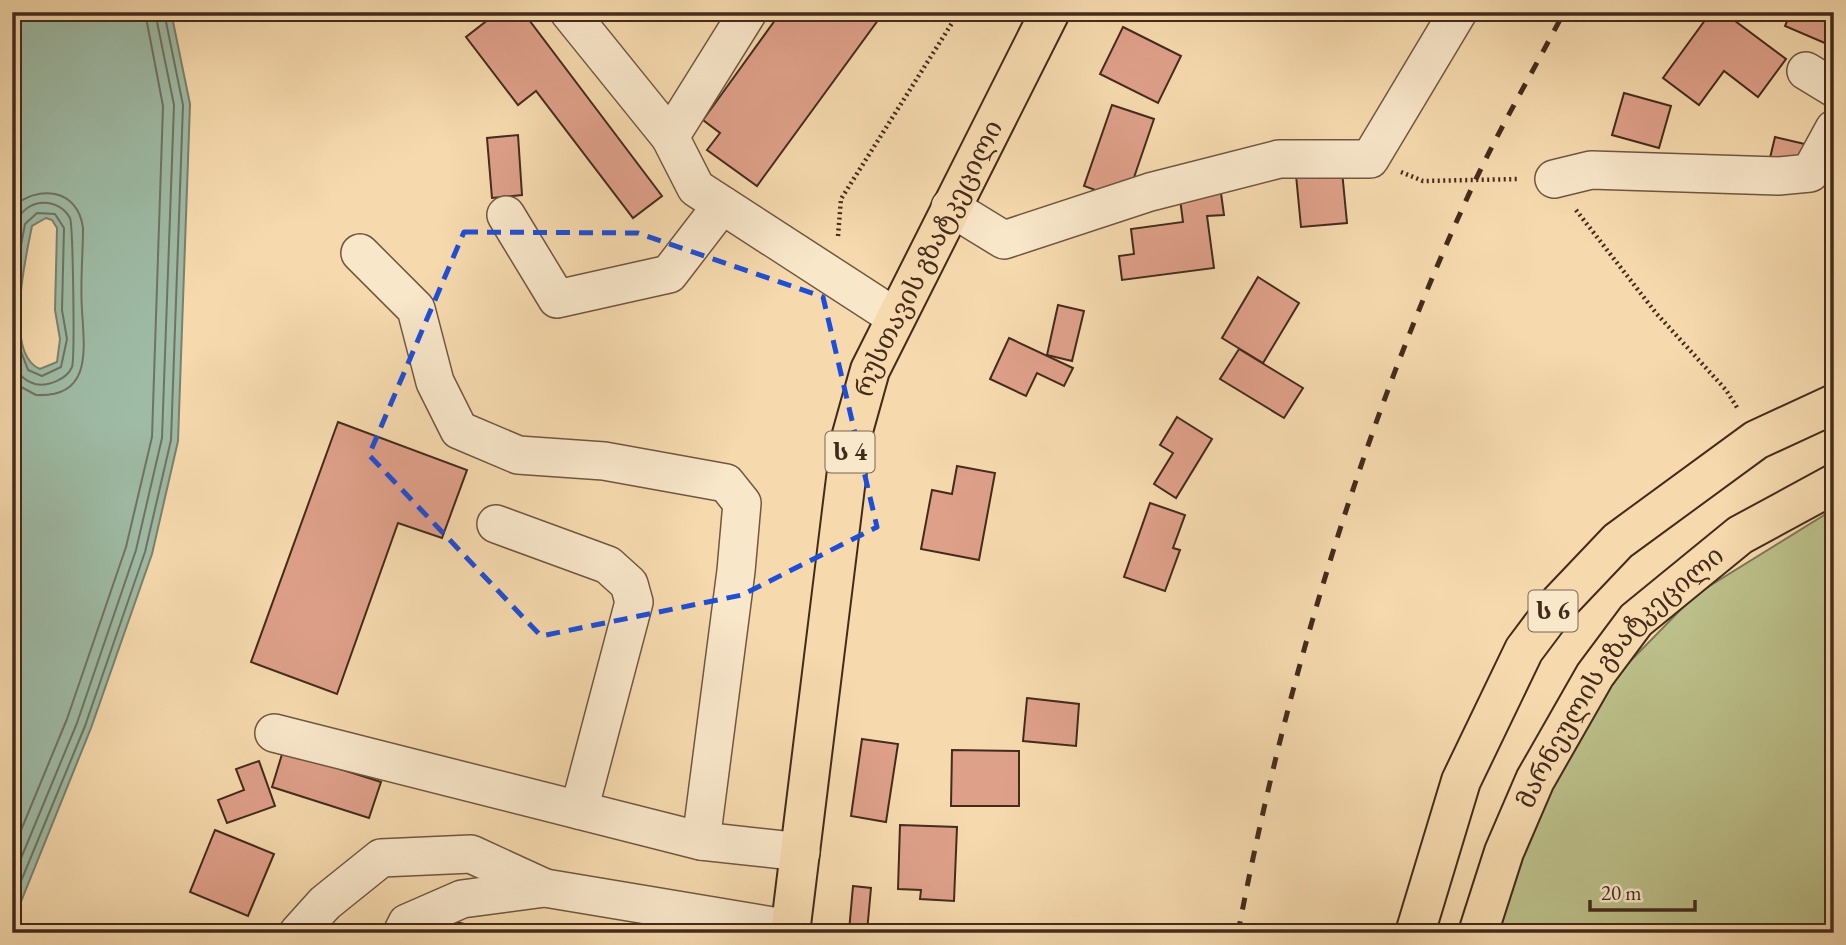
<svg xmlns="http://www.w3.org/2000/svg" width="1846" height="945" font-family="'EB Garamond','Noto Serif Georgian',serif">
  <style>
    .green { fill: #bcc08a; stroke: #807653; stroke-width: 2 }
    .water { fill: #9ebba6; stroke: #7a816f; stroke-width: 2; fill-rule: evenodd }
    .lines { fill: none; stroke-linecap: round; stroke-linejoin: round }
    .shore { stroke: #707361; stroke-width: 2 }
    .building { fill: #dfa08a; stroke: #432b1c; stroke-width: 2 }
    .minor-casing { stroke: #705740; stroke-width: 40 }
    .highway-casing { stroke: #432b1c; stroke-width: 42 }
    .path { stroke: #432b1c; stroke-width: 4.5; stroke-dasharray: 2 3.5; stroke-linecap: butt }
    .minor { stroke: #f9e7ca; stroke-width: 37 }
    .highway { stroke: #f6daae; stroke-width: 38 }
    .rail { stroke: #432b1c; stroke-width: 5; stroke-dasharray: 12 12; stroke-linecap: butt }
    .marked { fill: none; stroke: #1d4ed8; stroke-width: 5; stroke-dasharray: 14 9; stroke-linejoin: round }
    .labels { text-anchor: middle; stroke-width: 5; stroke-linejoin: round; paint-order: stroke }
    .shield { fill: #f9e7ca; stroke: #7a6350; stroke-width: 2 }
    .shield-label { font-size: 24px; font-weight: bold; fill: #432b1c }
    .street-label { font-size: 26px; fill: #432b1c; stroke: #f9e7ca }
  </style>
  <rect width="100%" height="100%" fill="#f6daae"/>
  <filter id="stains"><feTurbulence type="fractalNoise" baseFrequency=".00286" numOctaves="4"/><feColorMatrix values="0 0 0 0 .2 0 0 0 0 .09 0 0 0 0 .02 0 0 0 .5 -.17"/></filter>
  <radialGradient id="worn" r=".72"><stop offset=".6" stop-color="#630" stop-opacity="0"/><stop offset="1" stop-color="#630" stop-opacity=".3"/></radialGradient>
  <path class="green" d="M1834,509V933H1490L1527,832L1604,688L1695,595Z"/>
  <path class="water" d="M12,12H171L190,104L178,441L152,554L91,728L12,924ZM46,218L52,220L57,228L55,310L60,339L57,362L40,369C3,354 26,256 32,226Z"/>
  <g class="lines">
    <g class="shore">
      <path d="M12,208C37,184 78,188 83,228C83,255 80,283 82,310C84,348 93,398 36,395L12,382"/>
      <path d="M12,245C14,237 14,226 18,219C29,197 59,198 70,218C73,225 75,358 72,367C67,379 48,387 35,384C21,380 16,370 12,357"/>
      <path d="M12,294L25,224L37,213L55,214L64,228L62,310L67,339L61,367L42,376L28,370L16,338L12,315"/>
      <path d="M12,852L67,719L126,547L152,437L163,106L145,12"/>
      <path d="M12,880L77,723L136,550L162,438L174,105L155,12"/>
      <path d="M12,903L85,726L145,552L171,440L183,105L164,12"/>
    </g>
  </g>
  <g class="building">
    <path d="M498,12H523L662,196L633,218L536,91L518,105L466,37Z"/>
    <path d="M781,12H884L757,186L707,150L720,133L703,120Z"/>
    <path d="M1711,12H1723L1786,59L1758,97L1724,71L1699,105L1663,78Z"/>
    <path d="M1791,12H1834V47L1785,26Z"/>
    <path d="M1123,27L1181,56L1158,103L1100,74Z"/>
    <path d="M1624,93L1671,106L1659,148L1612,135Z"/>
    <path d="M1112,105L1154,119L1129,192L1115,197L1084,186Z"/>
    <path d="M518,135L522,195L492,198L487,138Z"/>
    <path d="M1775,137L1809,145L1804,166L1770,158Z"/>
    <path d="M1342,171L1347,223L1301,227L1296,175Z"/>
    <path d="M1220,186L1224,215L1207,216L1214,268L1122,280L1119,256L1134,254L1131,229L1183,222L1179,191Z"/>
    <path d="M1258,277L1299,303L1263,363L1222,338Z"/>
    <path d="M1058,305L1084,311L1072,361L1047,355Z"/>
    <path d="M1009,338L1073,368L1064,386L1037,373L1026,396L990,379Z"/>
    <path d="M1239,349L1303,388L1284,418L1220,379Z"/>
    <path d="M1177,417L1212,439L1176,498L1154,484L1173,453L1160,445Z"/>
    <path d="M338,422L467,470L442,538L398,523L337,694L251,662Z"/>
    <path d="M957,466L995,473L979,560L921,549L932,490L952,494Z"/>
    <path d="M1150,503L1185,515L1173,548L1180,550L1165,591L1124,577Z"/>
    <path d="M1027,698L1079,704L1076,746L1023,741Z"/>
    <path d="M862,739L898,744L886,822L851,816Z"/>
    <path d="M952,750L1019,751V806H951Z"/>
    <path d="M283,751L381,782L369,818L272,787Z"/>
    <path d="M259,761L275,806L227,823L218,800L244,790L236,769Z"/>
    <path d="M900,825L957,827L954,901L920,899L921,890L898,889Z"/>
    <path d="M215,830L274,854L248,916L190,892Z"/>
    <path d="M853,886L871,888L867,932L849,931Z"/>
    <path d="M436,918L465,924L463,933H433Z"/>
  </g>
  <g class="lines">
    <defs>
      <g id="minor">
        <path d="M569,12L670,137"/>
        <path d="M748,12L670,137L696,188L895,317"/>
        <path d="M1806,71L1834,88"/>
        <path d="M1554,179L1591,170L1778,176L1810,173L1834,129"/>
        <path d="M950,207L1004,240L1150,192L1279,159H1370L1458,12"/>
        <path d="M506,215L557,299L669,274L722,205"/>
        <path d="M360,253L416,309L435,382L459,430L518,455L604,461L726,483L742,503L736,571L701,841"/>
        <path d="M496,524L608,565L629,584L634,602L579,810"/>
        <path d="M274,733L701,841L801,852"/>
        <path d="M298,933L325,903L381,858L471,854L545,888"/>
        <path d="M402,933L407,923L462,899L545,888L791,929"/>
      </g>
      <g id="highway">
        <path id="s1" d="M790,933L851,438L870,370L1050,12"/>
        <path d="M1415,933L1461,781L1524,650L1560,602L1618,541L1756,440L1834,404"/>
        <path id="s2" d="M1478,933L1504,852L1535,780L1595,675L1636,620L1740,535L1834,484"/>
      </g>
    </defs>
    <use href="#minor" class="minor-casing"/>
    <use href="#highway" class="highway-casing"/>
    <g class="path">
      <path d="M1401,172L1423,181L1520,179"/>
      <path d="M1576,210L1656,313L1726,390L1738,409"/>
      <path d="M838,236L841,199L959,12"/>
    </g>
    <use href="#minor" class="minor"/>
    <use href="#highway" class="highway"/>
    <path class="rail" d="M1238,933C1286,679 1366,415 1475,181C1502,124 1535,68 1564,12"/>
  </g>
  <path class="marked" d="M464,232L638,233L823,297L877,527L742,595L541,636L369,455Z"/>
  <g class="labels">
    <g class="shield">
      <rect x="825.5" y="431.5" width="49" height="41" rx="5"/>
      <rect x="1528.5" y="590.5" width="49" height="41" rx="5"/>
    </g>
    <g class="shield-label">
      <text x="850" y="460">ს 4</text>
      <text x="1553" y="619">ს 6</text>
    </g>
    <g class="street-label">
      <text dy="9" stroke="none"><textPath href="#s1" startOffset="695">რუსთავის გზატკეცილი</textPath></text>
      <text dy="9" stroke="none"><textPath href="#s2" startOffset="298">მარნეულის გზატკეცილი</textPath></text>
    </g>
  </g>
  <rect width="1846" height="945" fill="none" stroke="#f6daae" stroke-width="42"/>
  <rect x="14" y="14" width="1818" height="917" fill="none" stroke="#432b1c" stroke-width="3.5"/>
  <rect x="21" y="21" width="1804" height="903" fill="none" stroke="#432b1c" stroke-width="2"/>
  <path d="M1590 900v10h105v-10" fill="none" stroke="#432b1c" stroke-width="3.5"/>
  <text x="1601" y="900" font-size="21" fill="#432b1c" stroke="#f9e7ca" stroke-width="5" paint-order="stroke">20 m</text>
  <rect width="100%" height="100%" filter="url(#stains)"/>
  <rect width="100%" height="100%" fill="url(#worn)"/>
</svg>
